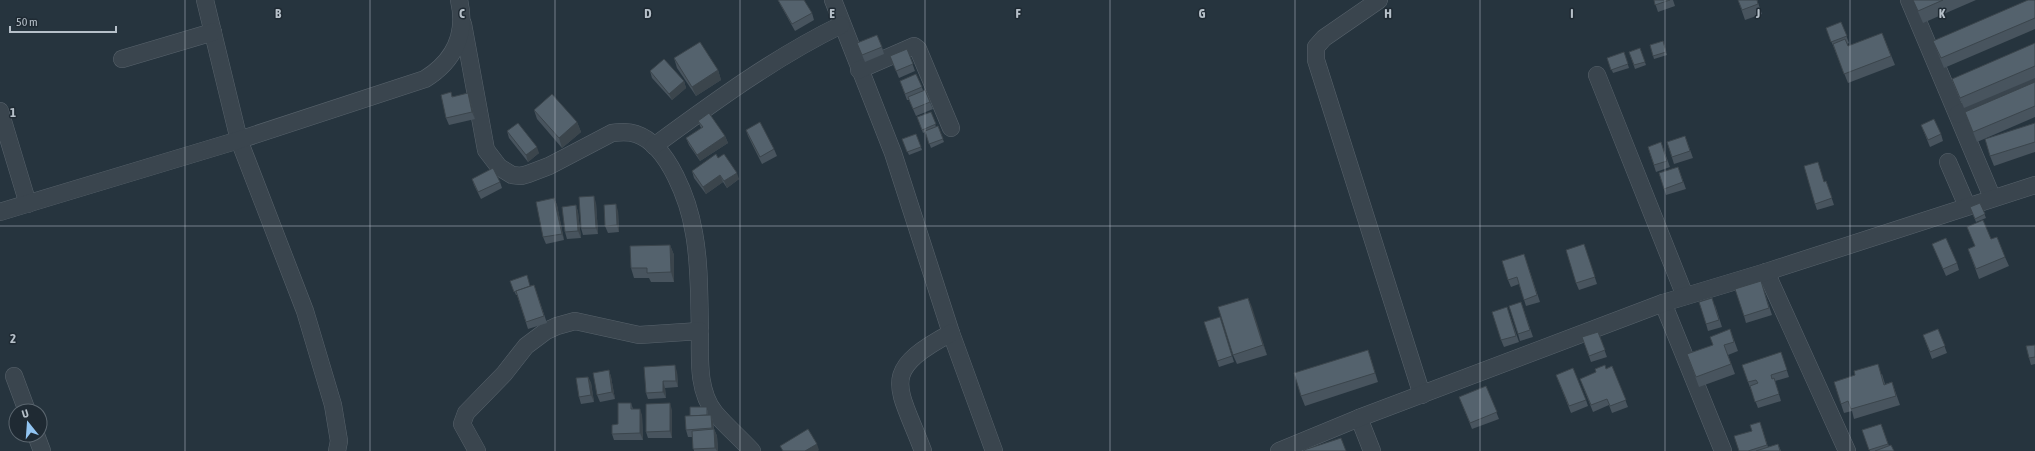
<svg xmlns="http://www.w3.org/2000/svg" width="2035" height="451" font-family="'Asap Condensed',sans-serif">
  <style>
    .lines { fill: none; stroke-linecap: round; stroke-linejoin: round }
    .minor-casing { stroke: #58636c; stroke-width: 18 }
    .minor { stroke: #3a454e; stroke-width: 17 }
    .wall { fill: #48545e }
    .shaded-wall { fill: #3b454c }
    .building { fill: #54626d; stroke: #3b454c }
    .grid { fill: none; stroke: #b6c0c9; stroke-width: 1; stroke-opacity: 0.55 }
    .grid-label { font-size: 13px; text-anchor: middle; font-weight: bold; fill: #b6c0c9; stroke: #1f2a33; stroke-width: 3; stroke-linejoin: round; paint-order: stroke }
  </style>
  <rect width="100%" height="100%" fill="#26343e"/>
  <g class="lines">
    <defs>
      <g id="minor">
        <path d="M205,0L239,140L305,311L333,405L339,441L337,451"/>
        <path d="M833,0L893,153L951,333L994,451"/>
        <path d="M1379,0L1324,38L1316,47V60L1422,395"/>
        <path d="M1909,0L1992,197"/>
        <path d="M463,24L486,150L499,167L512,175L521,176L528,174L549,166L612,133C620,132 628,131 636,134C669,145 689,202 694,233C700,265 699,299 700,331"/>
        <path d="M122,59L213,32"/>
        <path d="M859,70L914,46L918,49L951,128"/>
        <path d="M1597,75L1685,296"/>
        <path d="M0,111L28,204"/>
        <path d="M1958,114L2035,81"/>
        <path d="M654,146C714,102 775,57 841,25"/>
        <path d="M1948,162L1967,206"/>
        <path d="M0,212L239,140L425,79C454,61 467,34 459,0"/>
        <path d="M1766,272L1847,451"/>
        <path d="M1663,303L1723,451"/>
        <path d="M14,376L27,411"/>
        <path d="M1359,418L1372,451"/>
        <path d="M36,435L42,451"/>
        <path d="M477,451L462,424L466,413L504,374L526,346L546,331L557,326L575,321L639,335L700,331C700,357 697,391 715,413C726,426 740,438 752,451"/>
        <path d="M923,451C898,385 878,372 951,333"/>
        <path d="M1279,451L1359,418L1663,303L1766,272L2035,185"/>
      </g>
    </defs>
    <use href="#minor" class="minor-casing"/>
    <use href="#minor" class="minor"/>
  </g>
  <g class="wall">
    <path d="M778,0L812,13L814,20L795,31L781,6Z"/>
    <path d="M1654,0H1673L1675,6L1658,12Z"/>
    <path d="M1738,0H1757L1762,14L1745,20Z"/>
    <path d="M1913,0H1976L1923,23Z"/>
    <path d="M2035,0V29L1944,68L1933,41Z"/>
    <path d="M1841,22L1849,43L1847,44L1848,46L1882,33L1895,65L1848,83L1826,28Z"/>
    <path d="M1663,41L1667,55L1654,59L1650,45Z"/>
    <path d="M857,43L882,47L884,54L865,62Z"/>
    <path d="M2035,43V78L1964,108L1952,79Z"/>
    <path d="M1640,48L1646,65L1635,69L1629,52Z"/>
    <path d="M907,49L915,71L899,78L890,56Z"/>
    <path d="M1624,52L1629,68L1613,73L1607,58Z"/>
    <path d="M674,58L718,70L721,80L696,96L677,68Z"/>
    <path d="M650,71L684,81L686,88L672,100L652,78Z"/>
    <path d="M916,74L923,90L930,102L933,109L916,116L909,100H907L900,81Z"/>
    <path d="M2035,82V117L1977,142L1965,112Z"/>
    <path d="M451,92L452,96L470,99L475,119L449,125L446,118Z"/>
    <path d="M534,110L577,122L581,132L562,148L537,119Z"/>
    <path d="M931,112L936,127L938,126L944,142L931,148L925,132L923,133L917,117Z"/>
    <path d="M698,121L725,136L728,143L700,161L689,145L686,138L701,128Z"/>
    <path d="M2035,123V152L1994,166L1990,156Z"/>
    <path d="M1921,125L1941,134L1943,141L1930,147Z"/>
    <path d="M746,130L774,149L777,156L762,164L748,136Z"/>
    <path d="M507,131L539,153L528,162L509,138Z"/>
    <path d="M916,134L922,150L909,155L902,139Z"/>
    <path d="M1685,136L1693,158L1674,164L1667,142Z"/>
    <path d="M1661,142L1670,167L1656,172L1648,147Z"/>
    <path d="M718,158L739,179L727,188L723,182L706,194L694,178L692,171Z"/>
    <path d="M1678,167L1686,189L1666,195L1659,173Z"/>
    <path d="M472,179L500,182L502,188L481,199L474,185Z"/>
    <path d="M1826,181L1834,205L1817,210L1815,204L1824,182Z"/>
    <path d="M554,198L557,205L564,240L546,244L543,237Z"/>
    <path d="M596,203L598,234L583,235L581,228Z"/>
    <path d="M1980,203L1986,218L1976,222L1970,207Z"/>
    <path d="M576,205L578,212L581,238L567,239L565,232Z"/>
    <path d="M618,211L619,232L608,233L605,226Z"/>
    <path d="M1967,227L1991,239L2005,257L2009,266L1979,279L1968,249L1975,246Z"/>
    <path d="M1584,244L1597,284L1579,290L1576,283Z"/>
    <path d="M1932,244L1957,263L1959,270L1946,276Z"/>
    <path d="M670,245L674,255V282H651L649,278H634L631,268Z"/>
    <path d="M1524,254L1540,302L1526,306L1519,284L1511,287L1508,280Z"/>
    <path d="M510,281L530,286L534,285L547,323L528,329L517,295H516Z"/>
    <path d="M1763,288L1772,315L1746,323L1744,316Z"/>
    <path d="M1248,298L1267,355L1237,364L1233,355Z"/>
    <path d="M1521,302L1533,337L1520,341L1518,334Z"/>
    <path d="M1715,305L1722,327L1708,331L1706,324Z"/>
    <path d="M1507,307L1519,342L1504,347L1501,340Z"/>
    <path d="M1222,324L1234,362L1219,367L1217,361Z"/>
    <path d="M1730,329L1738,351L1728,355L1735,374L1699,387L1687,354L1713,345Z"/>
    <path d="M1938,329L1947,353L1932,359L1923,335Z"/>
    <path d="M1598,332L1607,357L1591,362L1582,337Z"/>
    <path d="M2035,345V364L2031,365L2029,358Z"/>
    <path d="M1368,350L1378,382L1305,406L1301,396Z"/>
    <path d="M1781,352L1789,377L1775,381L1781,401L1758,408L1748,382Z"/>
    <path d="M1612,366L1628,407L1612,413L1609,405L1593,412L1580,379Z"/>
    <path d="M609,370L611,377L615,399L600,402L597,395Z"/>
    <path d="M677,372L678,387L665,388L666,398L648,399L646,393Z"/>
    <path d="M1882,374L1885,384L1892,382L1900,405L1854,419L1852,411L1844,413L1841,404Z"/>
    <path d="M1556,375L1586,400L1588,406L1571,413Z"/>
    <path d="M588,377L591,383L594,402L581,404L579,397Z"/>
    <path d="M1486,386L1499,419L1472,429L1459,397Z"/>
    <path d="M631,403L633,409L642,415L643,440H614L612,434L618,424Z"/>
    <path d="M672,410V438H648L646,432Z"/>
    <path d="M708,410V415H711L713,421L714,429L717,436L718,451H694L692,437H688L686,430L690,416Z"/>
    <path d="M1881,424L1889,446L1894,451H1870L1862,430Z"/>
    <path d="M1762,428L1768,447L1778,444L1781,451H1739Z"/>
  </g>
  <g class="shaded-wall">
    <path d="M718,70L721,80L696,96L692,87Z"/>
    <path d="M684,81L686,88L672,100L669,94Z"/>
    <path d="M468,93L470,99L475,119L472,112Z"/>
    <path d="M577,122L581,132L562,148L559,138Z"/>
    <path d="M725,136L728,143L700,161L697,155Z"/>
    <path d="M537,147L539,153L528,162L526,155Z"/>
    <path d="M737,173L739,179L727,188L724,181Z"/>
    <path d="M720,175L723,182L706,194L703,187Z"/>
    <path d="M594,196L596,203L598,234L596,228Z"/>
    <path d="M554,198L557,205L564,240L562,234Z"/>
    <path d="M616,204L618,211L619,232L617,225Z"/>
    <path d="M576,205L578,212L581,238L578,231Z"/>
    <path d="M670,245L674,255V282L671,272Z"/>
    <path d="M1248,298L1252,307L1267,355L1263,345Z"/>
    <path d="M675,365L677,372L678,387L676,381Z"/>
    <path d="M609,370L611,377L615,399L612,392Z"/>
    <path d="M588,377L591,383L594,402L591,395Z"/>
    <path d="M663,381L665,388L666,398L663,392Z"/>
    <path d="M670,403L672,410V438L670,431Z"/>
    <path d="M640,409L642,415L643,440L640,433Z"/>
    <path d="M711,415L713,421L714,435L712,428Z"/>
    <path d="M714,429L717,436L718,451H717L715,448Z"/>
    <path d="M817,444L819,450L818,451H805Z"/>
  </g>
  <g class="building">
    <path d="M778,0H804L812,13L792,24Z"/>
    <path d="M1654,0H1670L1655,5Z"/>
    <path d="M1738,0H1757L1758,4L1742,10Z"/>
    <path d="M1913,0H1943L1918,11Z"/>
    <path d="M2028,0H2035V18L1941,58L1933,41Z"/>
    <path d="M1841,22L1847,36L1831,42L1826,28Z"/>
    <path d="M1882,33L1891,56L1844,74L1833,44L1845,39L1848,46Z"/>
    <path d="M877,35L882,47L862,55L857,43Z"/>
    <path d="M1663,41L1666,52L1653,56L1650,45Z"/>
    <path d="M700,42L718,70L692,87L674,58Z"/>
    <path d="M2035,43V66L1960,98L1952,79Z"/>
    <path d="M1640,48L1645,62L1634,65L1629,52Z"/>
    <path d="M907,49L913,64L896,71L890,56Z"/>
    <path d="M1624,52L1628,64L1611,70L1607,58Z"/>
    <path d="M664,59L684,81L669,94L650,71Z"/>
    <path d="M916,74L922,87L905,94L900,81Z"/>
    <path d="M2035,82V106L1973,132L1965,112Z"/>
    <path d="M925,90L930,102L913,109L908,97Z"/>
    <path d="M451,92L452,97L468,93L472,112L446,118L441,95Z"/>
    <path d="M552,94L577,122L559,138L534,110Z"/>
    <path d="M931,112L936,124L922,130L917,117Z"/>
    <path d="M709,113L725,136L697,155L686,138L703,127L698,121Z"/>
    <path d="M1934,119L1941,134L1928,140L1921,125Z"/>
    <path d="M760,122L774,149L760,157L746,130Z"/>
    <path d="M518,123L537,147L526,155L507,131Z"/>
    <path d="M2035,123V142L1990,156L1985,139Z"/>
    <path d="M938,126L943,139L929,144L925,131Z"/>
    <path d="M916,134L921,147L907,152L902,139Z"/>
    <path d="M1685,136L1690,151L1672,157L1667,142Z"/>
    <path d="M1661,142L1667,161L1654,165L1648,147Z"/>
    <path d="M716,154L718,158L724,154L737,173L724,181L720,175L703,187L692,171Z"/>
    <path d="M1818,162L1824,182L1826,181L1832,198L1815,204L1804,166Z"/>
    <path d="M1678,167L1683,182L1664,189L1659,173Z"/>
    <path d="M493,168L500,182L478,192L472,179Z"/>
    <path d="M594,196L596,228H581L579,197Z"/>
    <path d="M554,198L562,234L543,237L536,202Z"/>
    <path d="M1980,203L1985,214L1975,219L1970,207Z"/>
    <path d="M616,204L617,225L605,226L604,205Z"/>
    <path d="M576,205L578,231L565,232L562,207Z"/>
    <path d="M1983,220L1991,239L1997,237L2005,257L1976,269L1968,249L1975,246L1967,227Z"/>
    <path d="M1946,238L1957,263L1943,269L1932,244Z"/>
    <path d="M1584,244L1595,277L1576,283L1566,250Z"/>
    <path d="M670,245L671,272L647,273V268H631L630,246Z"/>
    <path d="M1524,254L1537,295L1524,300L1517,277L1508,280L1502,261Z"/>
    <path d="M527,275L530,286L516,291L514,292L510,281Z"/>
    <path d="M1761,281L1769,308L1744,316L1735,289Z"/>
    <path d="M534,285L544,316L526,322L516,291Z"/>
    <path d="M1248,298L1263,345L1233,355L1218,307Z"/>
    <path d="M1712,298L1719,320L1706,324L1699,302Z"/>
    <path d="M1521,302L1530,330L1518,334L1509,306Z"/>
    <path d="M1507,307L1516,336L1501,340L1492,312Z"/>
    <path d="M1220,317L1232,356L1217,361L1204,322Z"/>
    <path d="M1730,329L1734,342L1724,345L1731,364L1696,377L1687,354L1713,345L1710,337Z"/>
    <path d="M1938,329L1945,346L1930,352L1923,335Z"/>
    <path d="M1598,332L1605,350L1589,356L1582,337Z"/>
    <path d="M2035,345V357L2029,358L2026,346Z"/>
    <path d="M1368,350L1375,373L1301,396L1294,373Z"/>
    <path d="M1781,352L1787,370L1771,375L1772,379L1774,378L1779,394L1755,402L1750,386L1758,383L1756,380L1748,382L1742,365Z"/>
    <path d="M1878,364L1884,385L1892,382L1896,396L1851,409L1848,401L1841,404L1834,382L1855,375L1854,371Z"/>
    <path d="M675,365L676,381H663V392L646,393L644,367Z"/>
    <path d="M1605,365L1606,369L1612,366L1626,400L1610,406L1607,399L1591,405L1580,379L1596,372L1595,369Z"/>
    <path d="M1573,368L1586,400L1569,406L1556,375Z"/>
    <path d="M609,370L612,392L597,395L593,373Z"/>
    <path d="M588,377L591,395L579,397L576,378Z"/>
    <path d="M1486,386L1497,412L1470,423L1459,397Z"/>
    <path d="M618,403H631V409H640V433L612,434V425L618,424Z"/>
    <path d="M670,403V431L646,432V404Z"/>
    <path d="M690,407H707V415L690,416Z"/>
    <path d="M711,415L712,428L686,430L685,416Z"/>
    <path d="M1760,422L1767,445L1748,451H1739L1734,436L1752,431L1750,425Z"/>
    <path d="M1881,424L1888,444L1869,450L1862,430Z"/>
    <path d="M714,429L715,448L693,449L692,431Z"/>
    <path d="M808,429L817,444L805,451H783L780,446Z"/>
    <path d="M1341,438L1346,451H1304V450Z"/>
    <path d="M1778,444L1780,451H1756Z"/>
    <path d="M1891,445L1894,451H1875Z"/>
  </g>
  <path class="grid" d="M185,0V451M370,0V451M555,0V451M740,0V451M925,0V451M1110,0V451M1295,0V451M1480,0V451M1665,0V451M1850,0V451M0,226H2035"/>
  <g class="grid-label">
    <text x="278" y="18">B</text>
    <text x="462" y="18">C</text>
    <text x="648" y="18">D</text>
    <text x="832" y="18">E</text>
    <text x="1018" y="18">F</text>
    <text x="1202" y="18">G</text>
    <text x="1388" y="18">H</text>
    <text x="1572" y="18">I</text>
    <text x="1758" y="18">J</text>
    <text x="1942" y="18">K</text>
    <text x="13" y="117">1</text>
    <text x="13" y="343">2</text>
  </g>
  <g transform="translate(28 423) rotate(343)"><circle r="19" fill="#1f2a33" stroke="#5b666f"/>
  <path d="M0-3L7 15L0 10L-7 15Z" fill="#92c5f2"/>
  <text y="-6" font-size="11" font-weight="bold" text-anchor="middle" fill="#b6c0c9">U</text>
  </g>
  <path d="M10 26v6h106v-6" fill="none" stroke="#b6c0c9" stroke-width="2"/>
  <text x="16" y="26" font-size="12" fill="#b6c0c9" stroke="#1f2a33" stroke-width="3" paint-order="stroke">50 m</text>
</svg>
